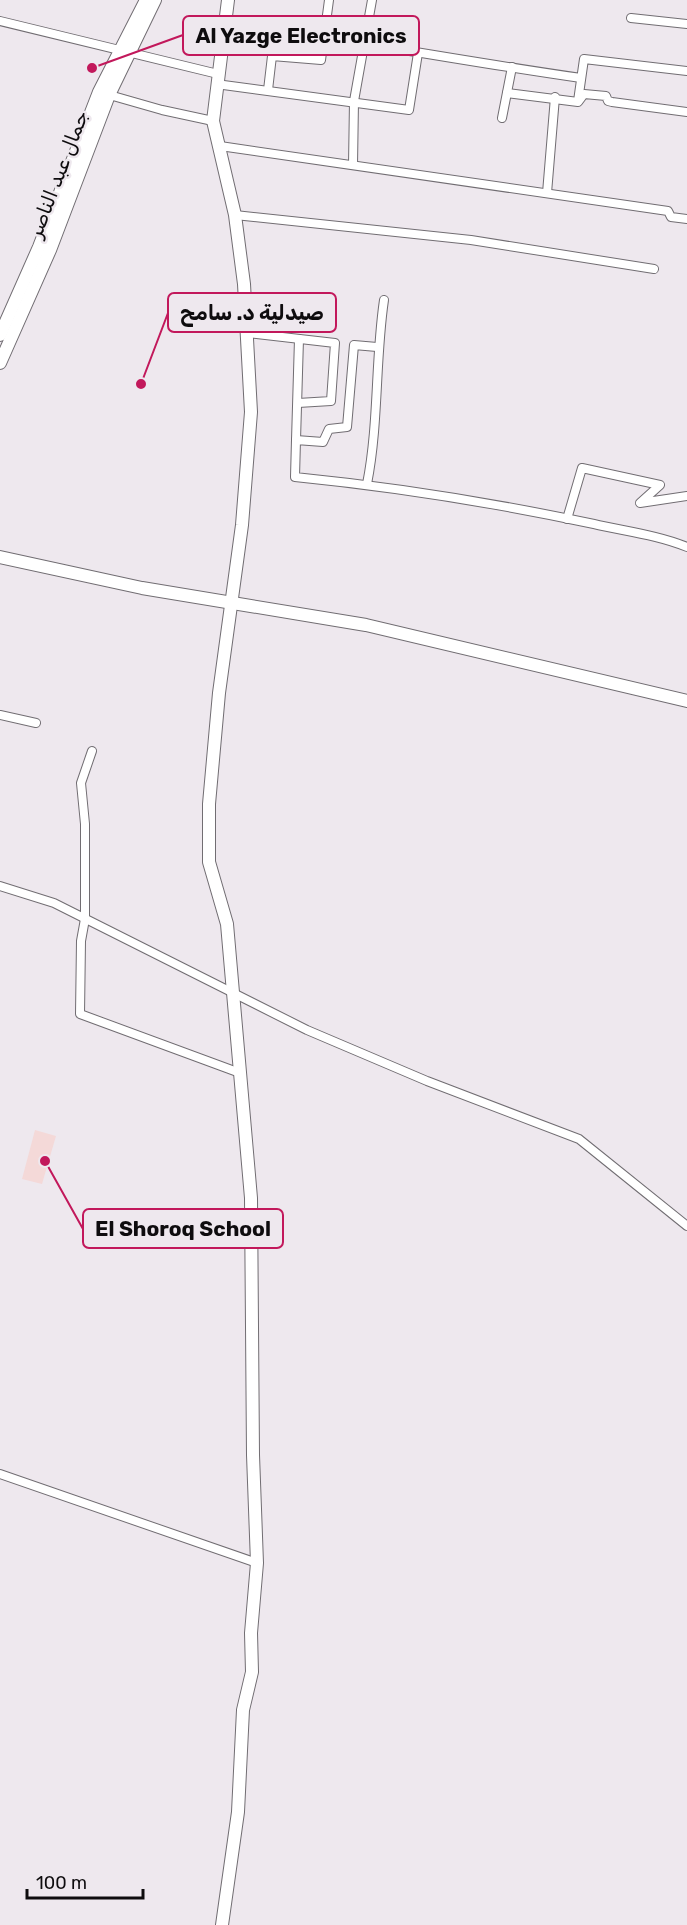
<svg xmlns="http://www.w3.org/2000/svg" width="687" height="1925" font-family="Rubik,Cairo,sans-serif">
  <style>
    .education { fill: #f4d9d8 }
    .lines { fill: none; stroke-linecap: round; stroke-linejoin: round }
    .street-casing { stroke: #716d72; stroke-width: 10 }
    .secondary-casing { stroke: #716d72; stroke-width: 14 }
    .street { stroke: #fff; stroke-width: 8 }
    .secondary { stroke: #fff; stroke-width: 12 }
    .labels { text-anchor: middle; stroke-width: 5; stroke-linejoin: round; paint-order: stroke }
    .street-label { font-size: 20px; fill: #0e0c0e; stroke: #eee8ee }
    .leader { fill: none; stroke: #c2185b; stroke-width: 2 }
    .callout-dot { fill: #c2185b; stroke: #eee8ee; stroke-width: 2 }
    .callout { fill: #eee8ee; stroke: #c2185b; stroke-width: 2 }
    .callout-label { font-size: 21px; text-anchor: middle; font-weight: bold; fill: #0e0c0e }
  </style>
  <rect width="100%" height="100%" fill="#eee8ee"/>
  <path class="education" d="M35,1130L56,1136L42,1184L22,1179Z"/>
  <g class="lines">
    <defs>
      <g id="street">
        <path d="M631,18L687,24"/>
        <path d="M0,21L218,74"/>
        <path d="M225,21C344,39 462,61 581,78"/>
        <path d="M216,84L409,110L418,53"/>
        <path d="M268,90L272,56L321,60L329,0"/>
        <path d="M507,93L578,102L584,94L606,96L608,101L612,102L687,112"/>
        <path d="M106,94L162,110L213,121"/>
        <path d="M578,101L584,59L687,71"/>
        <path d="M502,118L512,67"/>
        <path d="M220,146L668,211L671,217L687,219"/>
        <path d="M353,165L354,101L372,0"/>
        <path d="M547,193L555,97"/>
        <path d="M235,215L471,240L654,269"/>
        <path d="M248,333L335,343L331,401L298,403"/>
        <path d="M377,347L354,345L347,427L329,429L323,442L296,440L295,477C395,487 495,503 594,524C624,531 658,535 687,547"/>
        <path d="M296,440L299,339"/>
        <path d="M367,484C379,423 375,361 384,300"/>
        <path d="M567,519L582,468L660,485L640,503L687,496"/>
        <path d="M0,715L36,723"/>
        <path d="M92,751L81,783L85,824V919L81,941L80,1014L240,1073"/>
        <path d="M0,886L54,903L307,1030L427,1081L579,1139L687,1226"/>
        <path d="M0,1474L257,1563"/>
      </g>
      <g id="secondary">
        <path d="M0,335L39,247L99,92L146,0"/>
        <path d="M0,363L50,250L109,95L155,0"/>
        <path d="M0,557L142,588L366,625L687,701"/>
        <path d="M222,1925L238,1812L243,1710L252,1672L251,1633L257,1563L253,1455L251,1198L227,924L209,862V804L219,693L242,525L251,412L244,284L235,215L213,121L228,0"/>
      </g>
    </defs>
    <use href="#street" class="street-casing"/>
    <use href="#secondary" class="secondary-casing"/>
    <use href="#street" class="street"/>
    <use href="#secondary" class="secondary"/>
  </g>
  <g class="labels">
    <g class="street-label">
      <text transform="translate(58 174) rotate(-69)" y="7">جمال عبد الناصر</text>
    </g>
  </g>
  <path class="leader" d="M92 68L183 35M141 384L168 313M45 1161L83 1229"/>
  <g class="callout-dot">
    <circle cx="92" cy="68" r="6"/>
    <circle cx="141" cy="384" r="6"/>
    <circle cx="45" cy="1161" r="6"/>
  </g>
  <g class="callout">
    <rect x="183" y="16" width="236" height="39" rx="6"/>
    <rect x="168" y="293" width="168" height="39" rx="6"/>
    <rect x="83" y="1209" width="200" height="39" rx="6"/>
  </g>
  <g class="callout-label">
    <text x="301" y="43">Al Yazge Electronics</text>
    <text x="252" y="320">صيدلية د. سامح</text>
    <text x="183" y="1236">El Shoroq School</text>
  </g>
  <path d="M27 1889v9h116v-9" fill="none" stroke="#0e0c0e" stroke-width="3"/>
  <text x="36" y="1889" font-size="18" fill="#0e0c0e" stroke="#eee8ee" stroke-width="4.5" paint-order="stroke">100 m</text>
</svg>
